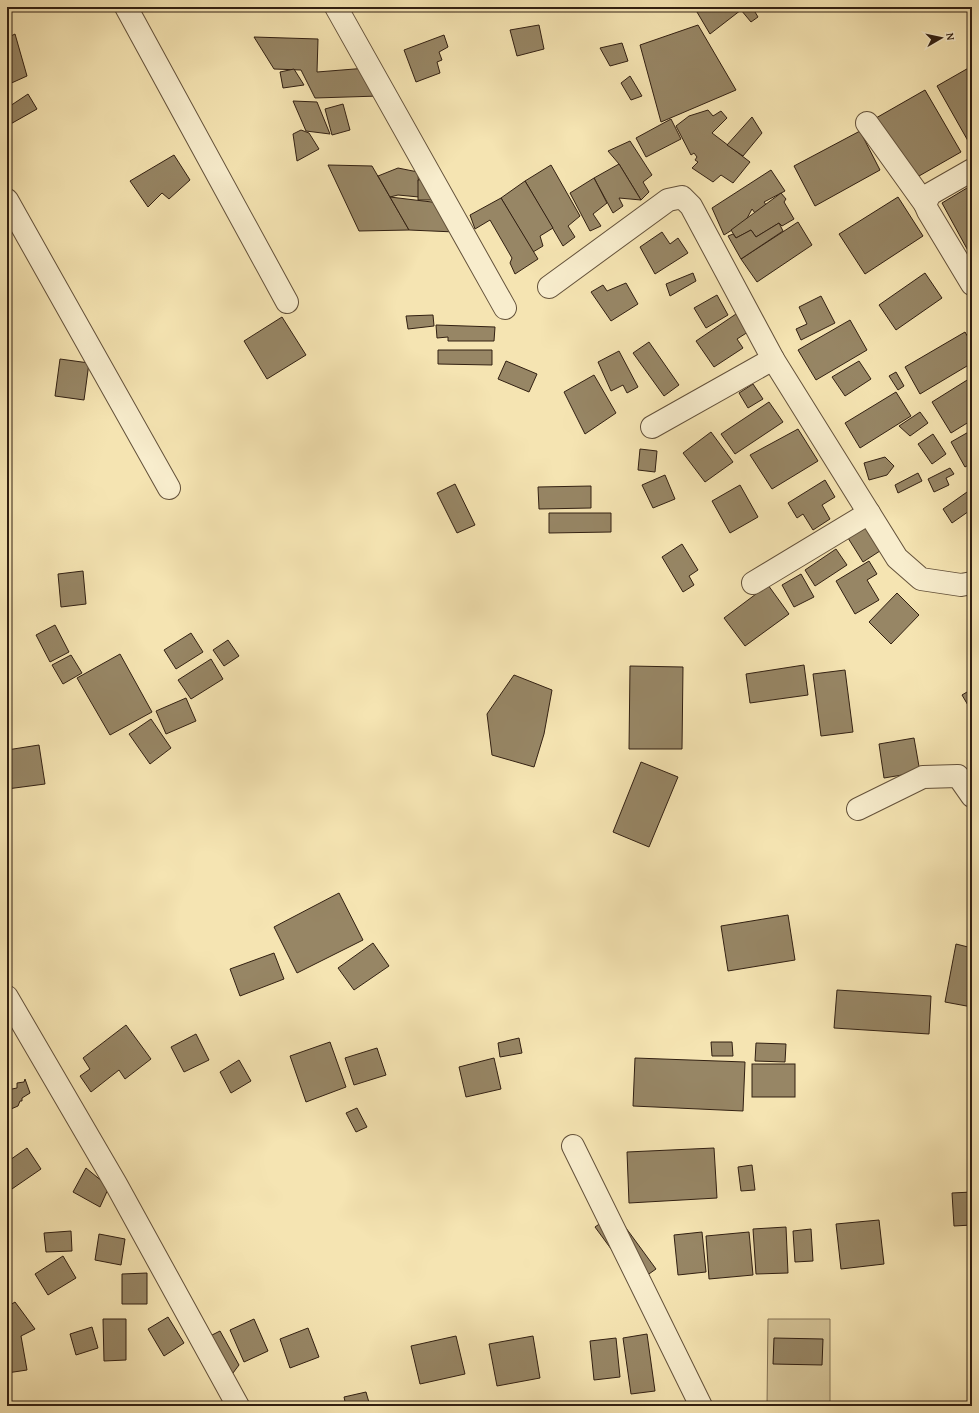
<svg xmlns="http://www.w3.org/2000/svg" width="979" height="1413" font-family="'Gentium Book Plus',serif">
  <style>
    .green { fill: #d4c397; stroke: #837254 }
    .building { fill: #978665; stroke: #322012 }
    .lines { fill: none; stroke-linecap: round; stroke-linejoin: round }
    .minor-casing { stroke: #63513a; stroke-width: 24 }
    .minor { stroke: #f8edcd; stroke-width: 22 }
  </style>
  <rect width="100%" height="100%" fill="#f5e4b2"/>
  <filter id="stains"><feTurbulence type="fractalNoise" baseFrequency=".005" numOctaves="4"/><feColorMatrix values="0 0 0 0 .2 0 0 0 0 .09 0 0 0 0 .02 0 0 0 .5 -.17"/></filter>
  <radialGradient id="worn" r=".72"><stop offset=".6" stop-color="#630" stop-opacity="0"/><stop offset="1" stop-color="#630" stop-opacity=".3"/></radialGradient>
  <path class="green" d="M768,1319H830V1406H767Z"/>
  <g class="building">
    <path d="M93,7H102L103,10L95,11Z"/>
    <path d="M694,7H752L758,17L751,22L741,10L710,34Z"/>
    <path d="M539,25L544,49L517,56L510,30Z"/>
    <path d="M698,25L736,90L661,122L640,45Z"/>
    <path d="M15,34L27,76L7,85V38Z"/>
    <path d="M444,35L448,47L439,52L442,60L437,62L440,73L416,82L404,50Z"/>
    <path d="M254,37L318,39L317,72L367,68L379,96L315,98L301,70L274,69Z"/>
    <path d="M622,43L628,61L610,66L600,48Z"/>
    <path d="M972,66V148L937,86Z"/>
    <path d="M294,69L304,85L283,88L280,72Z"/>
    <path d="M630,76L642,96L631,100L621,83Z"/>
    <path d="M925,90L961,152L912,180L876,118Z"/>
    <path d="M28,94L37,109L7,126V108Z"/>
    <path d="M293,101L317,102L330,134L306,131Z"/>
    <path d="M343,104L350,130L332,135L325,109Z"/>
    <path d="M708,110L713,116L721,111L727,118L712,133L750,162L733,183L721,175L713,182L692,168L698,162L695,160L697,157L694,153L691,155L676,126L689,116Z"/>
    <path d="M752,117L762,133L743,156L727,145Z"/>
    <path d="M671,119L681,139L646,157L636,138Z"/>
    <path d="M301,130L309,133L319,149L297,161L293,134Z"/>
    <path d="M860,131L880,170L815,206L794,166Z"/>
    <path d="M630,141L652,175L643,182L649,192L641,200L619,164L608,151Z"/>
    <path d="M174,155L190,180L169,199L162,193L148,207L130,181Z"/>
    <path d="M619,164L641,200L619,198L623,206L613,213L594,178Z"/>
    <path d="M328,165L372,166L409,230L359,231Z"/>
    <path d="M551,165L580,216L568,226L575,237L563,246L525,181Z"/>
    <path d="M398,168L418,172L419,197L398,195L390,197L378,176Z"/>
    <path d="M771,170L785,191L764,202L767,206L755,213L752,209L745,222L724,235L712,208Z"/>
    <path d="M594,178L607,203L593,214L601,226L590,231L570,193Z"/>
    <path d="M425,179L437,200H418V180Z"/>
    <path d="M525,181L553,228L540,236L543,246L533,252L501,198Z"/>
    <path d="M972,185V258L942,203Z"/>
    <path d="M781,193L786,199L784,202L794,219L782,226L779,223L756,237L751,230L736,238L731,230Z"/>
    <path d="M390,197L440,203L455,232L409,230Z"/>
    <path d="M898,197L923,236L865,274L839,234Z"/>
    <path d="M501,198L538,259L515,274L510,263L512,258L490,220L475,229L470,215Z"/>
    <path d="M798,222L812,245L757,282L741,259Z"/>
    <path d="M779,223L783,231L741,259L728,236L733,234L736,238L751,230L756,237Z"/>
    <path d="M662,232L670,244L678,238L688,253L655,274L640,247Z"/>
    <path d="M693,273L696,281L670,296L666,284Z"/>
    <path d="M925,273L942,298L896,330L879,305Z"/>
    <path d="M626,283L638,304L611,321L591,292L603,285L607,291Z"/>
    <path d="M717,295L728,315L706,328L694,308Z"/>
    <path d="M821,296L835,323L801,340L796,329L807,324L799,307Z"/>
    <path d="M736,314L748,332L737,339L743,348L714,367L696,341Z"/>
    <path d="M433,315L434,326L408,329L406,316Z"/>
    <path d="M282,317L306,355L267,379L244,341Z"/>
    <path d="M850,320L867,350L816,380L798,350Z"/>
    <path d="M436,325L495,327L494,341H448V337L437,338Z"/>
    <path d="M965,332L972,344V363L920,394L905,367Z"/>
    <path d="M649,342L679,385L664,396L633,353Z"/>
    <path d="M438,350H492V365L438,364Z"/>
    <path d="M619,351L638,387L627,393L623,385L611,391L598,362Z"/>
    <path d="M60,359L89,363L84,400L55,396Z"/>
    <path d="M506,361L537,374L529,392L498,379Z"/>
    <path d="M859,361L871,379L845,396L832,377Z"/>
    <path d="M896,372L904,386L898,390L889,376Z"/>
    <path d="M594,375L616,413L585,434L564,392Z"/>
    <path d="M972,377V420L951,433L932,402Z"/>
    <path d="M753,384L763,399L748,408L739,393Z"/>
    <path d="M896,392L911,416L860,448L845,423Z"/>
    <path d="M769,402L783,422L735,454L721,434Z"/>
    <path d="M920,412L928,423L910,436L899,426Z"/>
    <path d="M798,429L818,461L772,489L750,455Z"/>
    <path d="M972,430V463L965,467L951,442Z"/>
    <path d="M711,432L733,462L705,482L683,453Z"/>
    <path d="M933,434L946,454L932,464L918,444Z"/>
    <path d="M640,449L657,451L655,472L638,470Z"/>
    <path d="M885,457L894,466L887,475L869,480L864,463Z"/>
    <path d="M950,468L954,474L946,478L949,485L934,492L928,479Z"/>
    <path d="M918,473L922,481L898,493L895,485Z"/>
    <path d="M665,475L675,499L653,508L642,485Z"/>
    <path d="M825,480L835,497L822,505L830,519L813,530L803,514L797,518L788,503Z"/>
    <path d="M455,484L475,525L457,533L437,493Z"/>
    <path d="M740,485L758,517L730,533L712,501Z"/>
    <path d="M591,486V508L539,509L538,487Z"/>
    <path d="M967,492L972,500V509L952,523L943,509Z"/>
    <path d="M549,513H611V532L549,533Z"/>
    <path d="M869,525L883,549L863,562L848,538Z"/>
    <path d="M682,544L698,570L689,576L694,585L683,592L662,557Z"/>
    <path d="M836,549L847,565L815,586L805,570Z"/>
    <path d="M869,561L877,574L867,580L879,600L855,614L836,581Z"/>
    <path d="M83,571L86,604L61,607L58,574Z"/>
    <path d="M801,574L814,597L794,607L782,585Z"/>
    <path d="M768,585L789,614L745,646L724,618Z"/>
    <path d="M897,593L919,615L891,644L869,622Z"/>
    <path d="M55,625L69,652L50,662L36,635Z"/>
    <path d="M191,633L203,652L176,669L164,650Z"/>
    <path d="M228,640L239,656L224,666L213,650Z"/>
    <path d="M120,654L152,712L110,735L77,678Z"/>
    <path d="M71,655L82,673L63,684L52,665Z"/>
    <path d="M211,659L223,679L191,699L178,680Z"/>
    <path d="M804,665L808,695L750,703L746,674Z"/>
    <path d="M630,666L683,667L682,749H629Z"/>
    <path d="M845,670L853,732L821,736L813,674Z"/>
    <path d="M514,675L552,690L544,734L534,767L492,755L487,714Z"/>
    <path d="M972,689V712L962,695Z"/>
    <path d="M186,698L196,721L166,734L156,711Z"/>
    <path d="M151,719L171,748L150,764L129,734Z"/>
    <path d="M914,738L920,772L884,778L879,744Z"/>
    <path d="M39,745L45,784L7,789V750Z"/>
    <path d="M641,762L678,777L649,847L613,832Z"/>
    <path d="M339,893L363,940L297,973L274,927Z"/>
    <path d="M788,915L795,960L728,971L721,926Z"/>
    <path d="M373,943L389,966L354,990L338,968Z"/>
    <path d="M956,944L972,948V1007L945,1002Z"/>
    <path d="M274,953L284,979L240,996L230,969Z"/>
    <path d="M837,990L931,996L929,1034L834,1028Z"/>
    <path d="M7,1012L17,1026L7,1030Z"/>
    <path d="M126,1025L151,1059L125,1079L119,1070L91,1092L80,1076L90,1069L83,1058Z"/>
    <path d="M196,1034L209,1060L184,1072L171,1047Z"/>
    <path d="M519,1038L522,1053L500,1057L498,1043Z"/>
    <path d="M330,1042L346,1087L306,1102L290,1056Z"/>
    <path d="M711,1042H732L733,1056H712Z"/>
    <path d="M756,1043L786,1044L785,1062L755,1061Z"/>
    <path d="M377,1048L386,1075L354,1085L345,1058Z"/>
    <path d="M494,1058L501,1089L466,1097L459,1067Z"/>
    <path d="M635,1058L745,1062L743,1111L633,1106Z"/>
    <path d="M239,1060L251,1081L231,1093L220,1072Z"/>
    <rect x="752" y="1064" width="43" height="33"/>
    <path d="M25,1079L30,1093L22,1098V1101H20L18,1106L11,1109L7,1108V1086L12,1089L17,1088V1083L24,1082Z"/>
    <path d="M357,1108L367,1127L356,1132L346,1113Z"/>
    <path d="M27,1148L41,1169L9,1191L7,1188V1162Z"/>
    <path d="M714,1148L717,1198L629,1203L627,1152Z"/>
    <path d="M752,1165L755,1190L741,1191L738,1167Z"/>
    <path d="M86,1168L109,1187L100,1207L73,1192Z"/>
    <path d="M972,1192V1225L954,1226L952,1193Z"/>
    <path d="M615,1213L656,1269L636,1283L595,1227Z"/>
    <path d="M879,1220L884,1264L841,1269L836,1224Z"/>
    <path d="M786,1227L788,1273L756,1274L753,1229Z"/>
    <path d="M811,1229L813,1261L795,1262L793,1231Z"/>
    <path d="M71,1231L72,1251L46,1252L44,1233Z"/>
    <path d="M702,1232L706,1272L678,1275L674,1235Z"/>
    <path d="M749,1232L753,1275L709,1279L706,1236Z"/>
    <path d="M99,1234L125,1239L121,1265L95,1260Z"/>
    <path d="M63,1256L76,1278L48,1295L35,1274Z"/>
    <path d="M147,1273V1304H122V1274Z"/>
    <path d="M15,1302L35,1329L21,1336L27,1370L7,1373V1307Z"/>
    <path d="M168,1317L184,1343L164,1356L148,1329Z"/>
    <path d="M103,1319H126V1360L104,1361Z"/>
    <path d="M254,1319L268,1351L244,1362L230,1330Z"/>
    <path d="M92,1327L98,1348L76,1355L70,1334Z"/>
    <path d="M308,1328L319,1357L290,1368L280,1339Z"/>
    <path d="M220,1331L239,1365L230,1377L210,1336Z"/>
    <path d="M647,1334L655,1391L631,1394L623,1338Z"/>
    <path d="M456,1336L465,1374L420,1384L411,1346Z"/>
    <path d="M533,1336L540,1378L497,1386L489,1344Z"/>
    <path d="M616,1338L620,1377L594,1380L590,1341Z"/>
    <path d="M774,1338L823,1339L822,1365L773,1364Z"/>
    <path d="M366,1392L370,1406H346L344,1397Z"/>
  </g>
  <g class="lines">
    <defs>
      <g id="minor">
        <path d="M126,7L287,302"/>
        <path d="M336,7L505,308"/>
        <path d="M867,123L925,204"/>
        <path d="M972,170L930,194L925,204L928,211L972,284"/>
        <path d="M7,200L169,488"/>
        <path d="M549,287L668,200L682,197L691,206L773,359L897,558L921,579L961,585L972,583"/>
        <path d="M652,427L773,359"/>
        <path d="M753,583L869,513"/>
        <path d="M858,809L923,777L958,776L972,796"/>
        <path d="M7,997L116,1184L238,1406"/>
        <path d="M573,1146L701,1406"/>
      </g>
    </defs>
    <use href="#minor" class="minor-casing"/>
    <use href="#minor" class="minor"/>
  </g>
  <rect width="979" height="1413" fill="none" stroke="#f5e4b2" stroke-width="24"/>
  <rect x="8" y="8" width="963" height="1397" fill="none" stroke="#322012" stroke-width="2"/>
  <rect x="12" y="12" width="955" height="1389" fill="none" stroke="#322012"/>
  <g transform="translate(941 38) rotate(81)" stroke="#f8edcd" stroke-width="3" paint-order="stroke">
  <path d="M0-3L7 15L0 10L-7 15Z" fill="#322012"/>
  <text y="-6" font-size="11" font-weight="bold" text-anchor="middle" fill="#322012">N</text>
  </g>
  <rect width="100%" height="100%" filter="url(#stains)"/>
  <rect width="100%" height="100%" fill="url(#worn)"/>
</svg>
